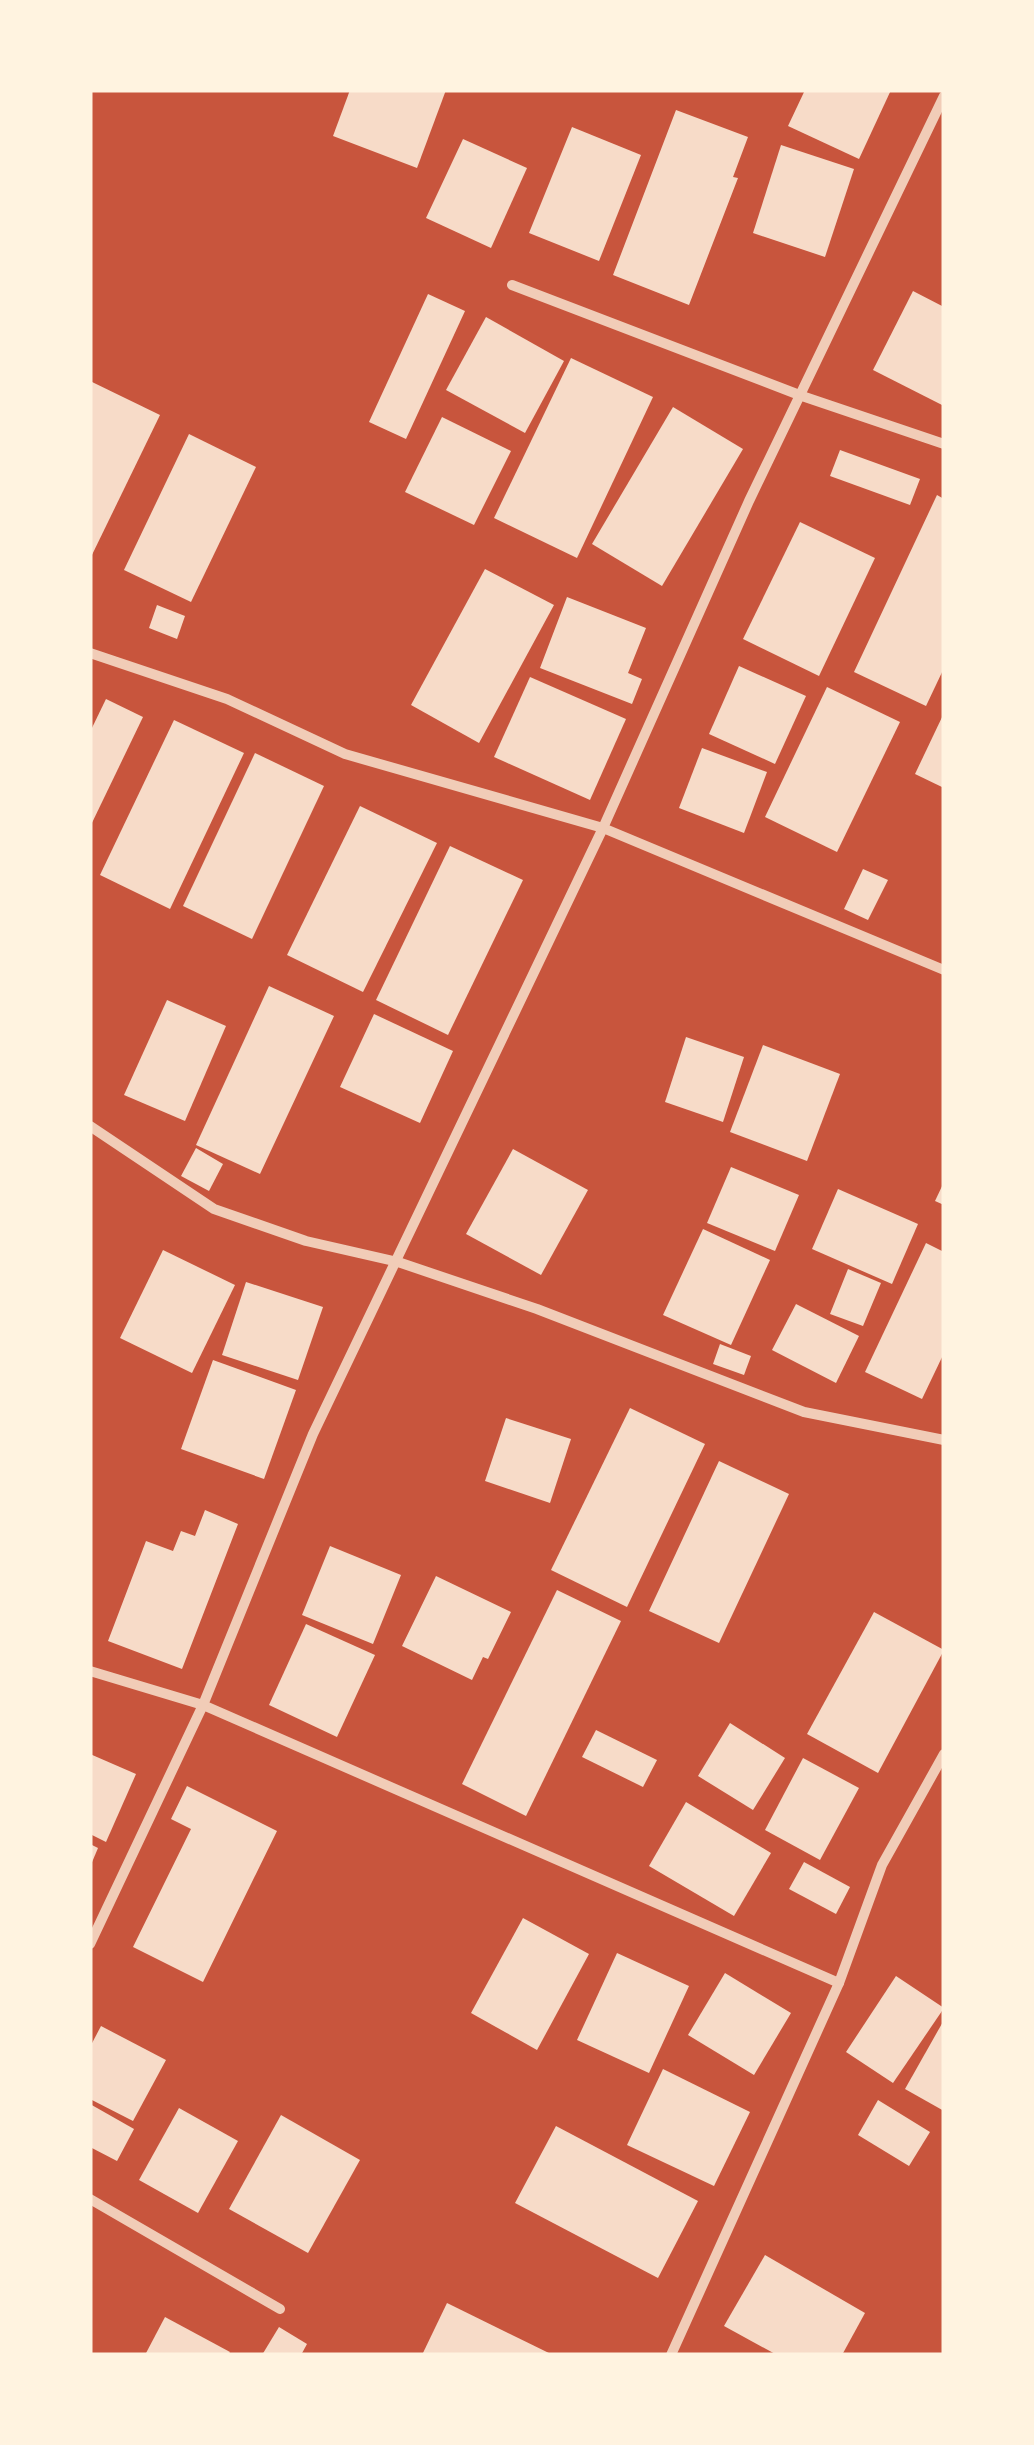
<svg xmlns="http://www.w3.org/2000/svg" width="1034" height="2445" font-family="'Zilla Slab',serif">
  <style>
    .building { fill: #f7dbc8 }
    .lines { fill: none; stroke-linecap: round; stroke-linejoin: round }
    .minor { stroke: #f1ccb7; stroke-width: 10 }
  </style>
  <rect width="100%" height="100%" fill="#c8553d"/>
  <g class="building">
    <path d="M350,90H446L417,168L333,136Z"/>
    <path d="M805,90H891L859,159L788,126Z"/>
    <path d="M676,110L748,137L733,177L738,178L689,305L613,275Z"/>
    <path d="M572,127L641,155L599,261L529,233Z"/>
    <path d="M463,139L527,168L491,248L426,218Z"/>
    <path d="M781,145L854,169L825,257L753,233Z"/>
    <path d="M913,291L944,307V406L873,370Z"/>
    <path d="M428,294L465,311L406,439L369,422Z"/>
    <path d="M486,317L564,361L525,433L446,390Z"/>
    <path d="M571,358L653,397L577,558L494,518Z"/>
    <path d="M90,381L160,415L90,559Z"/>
    <path d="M673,407L743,449L662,586L592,544Z"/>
    <path d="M442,417L511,451L474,525L405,492Z"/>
    <path d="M189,434L256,467L191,602L124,570Z"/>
    <path d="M840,450L920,479L910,505L830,476Z"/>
    <path d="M937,495L944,499V668L926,706L854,672Z"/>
    <path d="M800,522L875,558L819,676L743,639Z"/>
    <path d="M485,569L554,605L479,743L411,705Z"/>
    <path d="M567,597L646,628L628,673L642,679L632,704L540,668Z"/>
    <path d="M157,605L185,616L177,639L149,628Z"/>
    <path d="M739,666L806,696L775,764L709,734Z"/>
    <path d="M530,677L626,719L590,800L494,757Z"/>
    <path d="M827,687L900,722L837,852L765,817Z"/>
    <path d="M106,699L143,717L90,827V732Z"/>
    <path d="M944,713V788L915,774Z"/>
    <path d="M174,720L244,753L170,909L100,875Z"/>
    <path d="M702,748L767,772L744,833L679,808Z"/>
    <path d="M255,753L324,786L252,939L183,906Z"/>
    <path d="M360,806L437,843L363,992L287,955Z"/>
    <path d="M450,846L523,880L448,1035L376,1000Z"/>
    <path d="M863,869L888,880L868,920L844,909Z"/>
    <path d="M269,986L334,1016L260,1174L196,1145Z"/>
    <path d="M167,1000L226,1026L185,1121L124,1095Z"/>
    <path d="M374,1014L453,1051L420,1123L340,1087Z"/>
    <path d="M686,1037L744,1057L723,1122L665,1102Z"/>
    <path d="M763,1045L840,1074L807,1161L730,1132Z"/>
    <path d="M196,1148L223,1164L209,1191L181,1176Z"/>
    <path d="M513,1149L588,1190L541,1275L466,1234Z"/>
    <path d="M731,1167L799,1195L775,1251L707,1223Z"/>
    <path d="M944,1182V1205L935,1201Z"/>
    <path d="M838,1189L918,1224L892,1284L812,1249Z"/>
    <path d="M703,1229L770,1260L731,1345L663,1315Z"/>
    <path d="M926,1243L944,1252V1353L922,1399L865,1372Z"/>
    <path d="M163,1250L235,1285L192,1373L120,1338Z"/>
    <path d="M848,1269L881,1283L863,1326L830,1314Z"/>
    <path d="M246,1282L323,1307L298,1380L222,1355Z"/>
    <path d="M796,1304L859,1336L836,1383L772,1350Z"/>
    <path d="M720,1344L751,1356L744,1375L713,1364Z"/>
    <path d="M213,1360L296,1390L264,1479L181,1449Z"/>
    <path d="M630,1408L705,1444L627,1607L551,1570Z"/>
    <path d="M506,1418L571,1439L550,1503L485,1481Z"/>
    <path d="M719,1461L789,1494L719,1643L649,1611Z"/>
    <path d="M205,1510L238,1524L182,1669L108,1641L146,1541L173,1551L181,1531L195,1536Z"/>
    <path d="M330,1546L401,1575L373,1644L302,1615Z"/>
    <path d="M436,1576L511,1612L488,1659L483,1657L472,1680L402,1646Z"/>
    <path d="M557,1590L621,1621L526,1816L462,1784Z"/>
    <path d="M874,1612L944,1650L878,1773L807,1734Z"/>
    <path d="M306,1624L375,1655L337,1737L269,1705Z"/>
    <path d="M730,1723L785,1758L753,1810L698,1776Z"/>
    <path d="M596,1730L657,1760L643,1787L582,1757Z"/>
    <path d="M90,1754L136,1774L106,1842L90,1834Z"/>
    <path d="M803,1758L859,1788L820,1860L765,1830Z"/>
    <path d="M187,1786L277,1831L203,1982L133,1947L191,1829L171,1819Z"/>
    <path d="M686,1802L771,1853L734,1916L649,1866Z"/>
    <path d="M90,1844L98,1848L90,1867Z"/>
    <path d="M804,1862L850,1887L836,1914L789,1889Z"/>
    <path d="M523,1918L589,1954L537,2050L471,2013Z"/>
    <path d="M617,1953L689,1986L649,2073L577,2040Z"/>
    <path d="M725,1973L791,2013L754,2075L688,2035Z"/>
    <path d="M896,1976L944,2008L893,2083L846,2052Z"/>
    <path d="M944,2020V2111L905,2089Z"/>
    <path d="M101,2026L166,2060L133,2121L90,2099V2047Z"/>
    <path d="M663,2069L750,2112L714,2186L627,2145Z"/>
    <path d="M878,2100L930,2132L909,2166L858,2135Z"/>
    <path d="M90,2104L134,2129L117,2161L90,2147Z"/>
    <path d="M179,2108L238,2141L198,2213L139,2180Z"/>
    <path d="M281,2115L360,2160L308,2253L229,2209Z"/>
    <path d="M556,2126L698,2201L658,2278L515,2203Z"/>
    <path d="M765,2255L865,2313L842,2355H777L724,2326Z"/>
    <path d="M447,2303L553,2355H422Z"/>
    <path d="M165,2317L230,2352L228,2355H145Z"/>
    <path d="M279,2327L307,2344L301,2355H262Z"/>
  </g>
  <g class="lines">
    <g class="minor">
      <path d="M512,285L802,396L944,444"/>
      <path d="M90,653L227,699L345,754L603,828L944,970"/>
      <path d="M90,1126L214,1209L306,1241L398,1262L537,1309L804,1412L944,1440"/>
      <path d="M90,1671L203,1705L839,1983"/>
      <path d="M90,1944L203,1705L313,1434L603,828L749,501L944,96"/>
      <path d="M90,2199L280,2309"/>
      <path d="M671,2355L839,1983L882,1865L944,1754"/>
    </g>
  </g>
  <rect width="1034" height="2445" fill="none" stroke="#fff3e0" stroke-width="185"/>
</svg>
